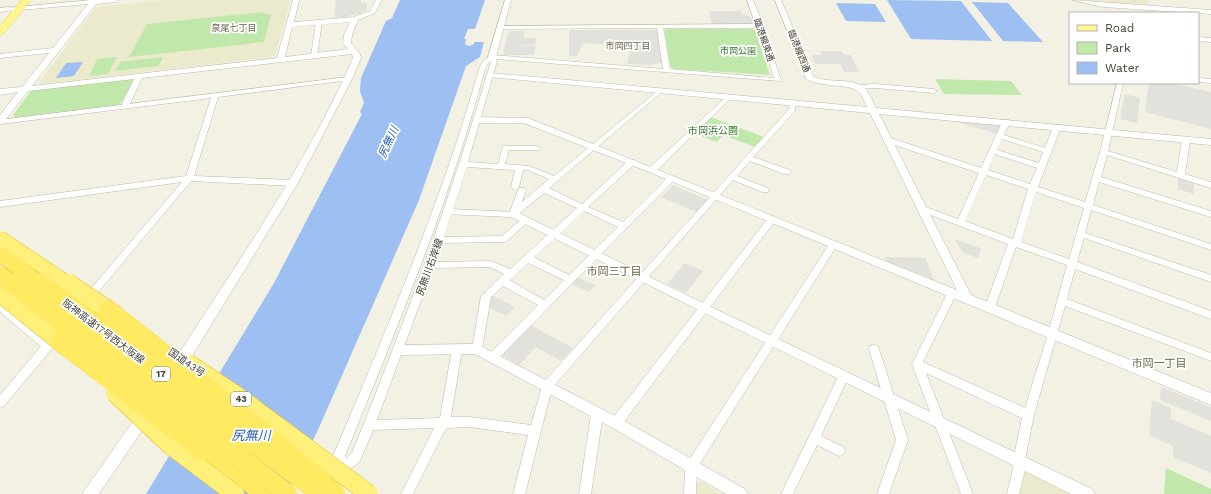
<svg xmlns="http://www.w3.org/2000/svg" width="1211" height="494" font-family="'Work Sans','Noto Sans JP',sans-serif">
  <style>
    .education { fill: #eceacd }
    .green { fill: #c0e8ab }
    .parking { fill: #e3e1dc }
    .water { fill: #9dbff2 }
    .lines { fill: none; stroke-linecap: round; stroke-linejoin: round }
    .minor-casing { stroke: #bebba6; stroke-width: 1 }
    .tertiary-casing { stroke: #bebba6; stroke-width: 1 }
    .primary-casing { stroke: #e6d85e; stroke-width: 1 }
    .motorway-casing { stroke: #e1c32f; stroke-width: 1 }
    .minor { fill: #fff; fill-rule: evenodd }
    .tertiary { fill: #fff; fill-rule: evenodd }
    .primary { fill: #fff590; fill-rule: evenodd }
    .motorway { fill: #ffea62; fill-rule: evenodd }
    .trunk-bridge-far1-casing { stroke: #e1c32f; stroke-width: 15; stroke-linecap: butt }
    .trunk-bridge-casing { stroke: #e1c32f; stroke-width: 19; stroke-linecap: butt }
    .motorway-bridge-far1-casing { stroke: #e1c32f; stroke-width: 16; stroke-linecap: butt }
    .motorway-bridge-casing { stroke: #e1c32f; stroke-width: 20; stroke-linecap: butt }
    .trunk-bridge-far1 { stroke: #fff079; stroke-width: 14 }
    .trunk-bridge { stroke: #fff079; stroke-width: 18 }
    .motorway-bridge-far1 { stroke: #ffea62; stroke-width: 15 }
    .motorway-bridge { stroke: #ffea62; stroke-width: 20 }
    .labels { text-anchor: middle; stroke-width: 3.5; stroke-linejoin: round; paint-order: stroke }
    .far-neighbourhood-label { font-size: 9px; fill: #68624b; stroke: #fff }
    .far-street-label { font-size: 9px; fill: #454134; stroke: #fff }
    .far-park-label { font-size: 9px; fill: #347726; stroke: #fff }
    .shield { fill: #fff; stroke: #7d7a71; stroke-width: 1 }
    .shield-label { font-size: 9px; font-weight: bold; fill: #454134 }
    .park-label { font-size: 10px; fill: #347726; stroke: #fff }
    .street-label { font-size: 10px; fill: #454134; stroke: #fff }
    .water-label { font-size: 11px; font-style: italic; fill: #2a5eb3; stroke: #fff }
    .neighbourhood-label { font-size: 11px; fill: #68624b; stroke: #fff }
    .near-water-label { font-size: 13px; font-style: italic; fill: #2a5eb3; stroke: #fff }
  </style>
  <rect width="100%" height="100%" fill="#f2f1e4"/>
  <g class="education">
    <path d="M162,0H291L275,55L270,57L41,84L39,82L96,7Z"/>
    <path d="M1084,0H1148L1147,2L1150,5L1147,6L1099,3Z"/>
    <path d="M1023,469L1074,494H1017Z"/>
    <path d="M700,481L722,494H697V483Z"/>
  </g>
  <g class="green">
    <path d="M260,12L271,15L264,42L129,57L147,24Z"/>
    <path d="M667,29H751L755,30L770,75L675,69L670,67L664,30Z"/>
    <path d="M117,57L108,74L89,76L97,59Z"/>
    <path d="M163,57L159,66L115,71L120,62Z"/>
    <path d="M132,78L134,80L121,103L116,105L15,117L13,115L31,91L37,89Z"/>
    <path d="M935,79L1011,81L1022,95L944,94Z"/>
    <path d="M710,117L764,137L755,147L723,135L717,142L693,133Z"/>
    <path d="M1166,468L1211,489V494H1164Z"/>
  </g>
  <g class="parking">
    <path d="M336,0H361V3H367V11L361,12V14L350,15V16L334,18Z"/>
    <path d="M709,11H741L742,14L751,17L754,24H712Z"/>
    <path d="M569,30H657L663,62L650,65L627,64L631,46L583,43L577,56H569Z"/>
    <path d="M512,31H525L523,38H537L535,45H505L508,32Z"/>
    <path d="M505,45L536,46L534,55H503Z"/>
    <path d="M821,51H842L844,55H851L859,72H844L840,64H815L812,55H822Z"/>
    <path d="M1149,83H1173L1211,92V129L1145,112Z"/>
    <path d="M1125,94L1140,98L1137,123L1120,119Z"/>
    <path d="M954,121L998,125L1001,126L997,134Z"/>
    <path d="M1178,178L1194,183V194L1178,189Z"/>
    <path d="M673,185L708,200L697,212L661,197Z"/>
    <path d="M954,239L981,248L978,258L964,253Z"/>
    <path d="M884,257L925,258L934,280L886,261Z"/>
    <path d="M685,263L703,271L686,293L667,284Z"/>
    <path d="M576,277L595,285L589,292L570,284Z"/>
    <path d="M491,295L515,307L506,316L488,307Z"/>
    <path d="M530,325L573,348L561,361L536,347L519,365L502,355Z"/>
    <path d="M1161,387L1211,407V421L1160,400Z"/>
    <path d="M1152,400L1171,408V419L1211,436V473L1173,457V446L1149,435Z"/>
  </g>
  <g class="water">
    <path d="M400,0H485L475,29H468L464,39H466L465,44L469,46L474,44V42H484L480,57L466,66L419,200L318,430L286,494H146L274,283L362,114L360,112L364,103L360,91L361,78L386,21L392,18Z"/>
    <path d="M887,0L961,1L992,41L911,39Z"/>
    <path d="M972,2L1008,3L1043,42L1003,41Z"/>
    <path d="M836,3L875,4L886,22L846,21Z"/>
    <path d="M83,62L74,76L56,78L66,63Z"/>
  </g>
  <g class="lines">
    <defs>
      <g id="minor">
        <path d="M1072,0L1211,10V14L1103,7Z"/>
        <path d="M10,7L13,9L12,10L0,12V8Z"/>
        <path d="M319,20L322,22L317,56L314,58L311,56L316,22Z"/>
        <path d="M760,24L763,26L781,80L780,81L496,59L497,61L468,162L498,164L503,146H537L541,148L540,150H509L505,164L529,166L554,176L661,88L664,90L663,91L549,188L582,204L629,160H635L636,162L635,164L588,207L623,222L669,176H672L676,178L497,360L493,361L489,360L488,357L489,354L538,305L503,286L491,297L482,349L481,352L477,353L473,352L472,349L481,296L504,274L490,267L433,268L377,420L440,418L452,349L453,346L457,345L461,346L462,349L451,417H469L531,425L543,383L789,109L790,102L793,100L796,102L795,111L753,157L790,170L791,172L790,174H784L750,161L737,176L768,188L769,190L768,192H762L733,180L552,388L525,494H513L528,435L469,427L447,428L445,430L413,494H401L434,428L373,430L360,461L347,472L345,476L341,478L337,476L335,472L337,468L333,456C387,328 441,203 479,69L483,61L492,55L663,69L657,28L500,29L497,27L498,26ZM663,28H758L774,78L670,69ZM491,61C452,195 404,324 352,453L346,458L345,456C397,328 449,203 485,69L488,63ZM467,167L515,170L511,187L515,190L519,187L523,170H528L549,179L522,202L526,190L525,188H519L509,214L510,216H516L544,193L577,208L510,269L491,261L435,262L442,243L504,242L507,241L530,220L526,217L523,218L502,236L444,237ZM584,211L618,227L569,275L534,257ZM528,263L564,280L544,300L509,280Z"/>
        <path d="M1198,37L1211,38V42L1198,41Z"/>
        <path d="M348,77L350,78V80L218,97L194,176L293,180L297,183L293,186L191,181L90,302H84L82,299L182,182L0,207V201L186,176L211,98L0,124V120Z"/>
        <path d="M1198,78L1211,79V83L1198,82Z"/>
        <path d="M1117,83H1123L1108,151L1177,172L1182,140L1186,138H1189L1190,140L1185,174L1211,182V188L1107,155L1101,177L1211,211V217L1099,182L1093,205L1211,244V250L1091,210L1085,233L1211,275V282L1084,238L1077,262L1211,311V319L1075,269L1067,299L1211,353V361L1065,306L1034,415L1025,459L1027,462L1019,494H1007L1014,464L1013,461L1022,418L926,373L973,494H961L912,364L949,290H955L957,293L923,362L1025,408L1048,334L1067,265L1016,247L995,307L993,310H987L985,307L1008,244L920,211L919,209L923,206L958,219L979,173L885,142L884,140L888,138H891L981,168L1003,120H1009L1010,122L1004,135L1045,148L1053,127L1054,125H1060L1061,127L1038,187L1085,202L1100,152ZM1002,139L1043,152L1039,163L997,150ZM995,154L1037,168L1030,184L988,170ZM986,175L1028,189L1013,239L965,221ZM1036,192L1084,208L1069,259L1021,242Z"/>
        <path d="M875,84L934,89L937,91L934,93L875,88L859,89L856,87L859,85Z"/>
        <path d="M729,95L732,97L731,98L655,172H649L648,170L649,168L727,96Z"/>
        <path d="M772,216L776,219L775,221L620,427L616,428L612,427L610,423L612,419L769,217Z"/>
        <path d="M833,242L837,245L836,247L697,468L696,494H684L685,467L687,463L830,243Z"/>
        <path d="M52,337L56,338L57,341L56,344L4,406L0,408V395L48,338Z"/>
        <path d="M874,345L878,346L879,349L908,440L889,494H877L896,440L869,349L870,346Z"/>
        <path d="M844,372L848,373L849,376L821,436L843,447L845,451L843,455L839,456L817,445L793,494H781L840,373Z"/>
        <path d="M597,409L601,411L603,414L591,494H579L591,414L593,411Z"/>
      </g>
      <g id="tertiary">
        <path d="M91,0H119L116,2L96,4L32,86L277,58L293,0H299L294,22L354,17L370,11L376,0H382L375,13L358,20L352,35L351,43L360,54L361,58L352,79L298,183L181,374L176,375L171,374L169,370L171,366C234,267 306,166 353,58L352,54L142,78L129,106L125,109L121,106L134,79L28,91L3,123L0,124V115L18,92L0,95V89L22,87L49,53L0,58V54L53,48L88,4L10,11L8,10V8ZM350,22L344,35L343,43L348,49L285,57L292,27Z"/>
        <path d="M505,0H511L496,57L492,59L488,57Z"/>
        <path d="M747,0H753L764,26L763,28H757L756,26Z"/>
        <path d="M775,0H781L813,76C828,85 856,75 867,91C871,96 873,103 876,108L1211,139V145L879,114L971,295L1211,393V405L649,172L524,123H478L474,120L478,117L528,118L957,290L870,113L490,77L486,75L490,73L867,107C865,103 863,97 860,93C852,83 822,88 806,79Z"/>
        <path d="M449,209L517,212L707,305L1092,489L1095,494H1071L511,217L445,214L444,212L445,210Z"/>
        <path d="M0,300L4,302L52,341L54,345L52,349L48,350L44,349L0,312Z"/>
        <path d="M477,344L621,419L745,489L748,494H726L611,427L475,354L399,355L394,354L393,350L394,346L399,345Z"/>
        <path d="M145,409L150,411L152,415L150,419L99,494H82L140,411Z"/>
      </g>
      <path id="primary" d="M22,0H31L3,34L0,35V26Z"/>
      <path id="motorway" d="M203,440L210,443L276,486L279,494H249L196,457L192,450L196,443Z"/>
    </defs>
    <use href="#minor" class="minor-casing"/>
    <use href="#tertiary" class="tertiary-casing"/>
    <use href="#primary" class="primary-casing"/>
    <use href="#motorway" class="motorway-casing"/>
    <use href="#minor" class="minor"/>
    <use href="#tertiary" class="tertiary"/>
    <use href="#primary" class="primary"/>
    <use href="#motorway" class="motorway"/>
    <defs>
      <path id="trunk-bridge-far1" d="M0,238L69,284"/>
      <g id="trunk-bridge">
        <path d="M68,283L117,316"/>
        <path d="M0,293L67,347"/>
        <path d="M189,364L236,395L369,494"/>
        <path d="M115,393L170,445L235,494"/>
      </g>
      <g id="motorway-bridge-far1">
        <path d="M0,254L41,284"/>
        <path d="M0,274L13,284"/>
      </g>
      <g id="motorway-bridge">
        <path d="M12,283L287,494"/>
        <path d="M39,283L322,494"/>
        <path d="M109,311L268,436L335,494"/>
        <path d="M60,341L203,450"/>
      </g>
    </defs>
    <use href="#trunk-bridge-far1" class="trunk-bridge-far1-casing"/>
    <use href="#trunk-bridge" class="trunk-bridge-casing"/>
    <use href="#motorway-bridge-far1" class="motorway-bridge-far1-casing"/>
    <use href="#motorway-bridge" class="motorway-bridge-casing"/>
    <use href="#trunk-bridge-far1" class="trunk-bridge-far1"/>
    <use href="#trunk-bridge" class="trunk-bridge"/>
    <use href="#motorway-bridge-far1" class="motorway-bridge-far1"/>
    <use href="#motorway-bridge" class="motorway-bridge"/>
  </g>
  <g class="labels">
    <g class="far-neighbourhood-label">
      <text x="234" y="31">泉尾七丁目</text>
      <text x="628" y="49">市岡四丁目</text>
    </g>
    <g class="far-street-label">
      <text transform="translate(764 40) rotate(71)" y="3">臨港線東通</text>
      <text transform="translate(799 51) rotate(68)" y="3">臨港線西通</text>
    </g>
    <g class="far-park-label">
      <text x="738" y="54">市岡公園</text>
    </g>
    <g class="shield">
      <rect x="152" y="367" width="18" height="14" rx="3"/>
      <rect x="231" y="392" width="20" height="14" rx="3"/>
    </g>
    <g class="shield-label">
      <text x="161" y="377">17</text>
      <text x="241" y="402">43</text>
    </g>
    <g class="park-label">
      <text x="713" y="134">市岡浜公園</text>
    </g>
    <g class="street-label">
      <text transform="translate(429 267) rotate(-70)" y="4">尻無川右岸線</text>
      <text transform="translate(104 331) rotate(37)" y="4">阪神高速17号西大阪線</text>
      <text transform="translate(187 362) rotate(34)" y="4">国道43号</text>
    </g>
    <g class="water-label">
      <text transform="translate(388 142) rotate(-65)" y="4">尻無川</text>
    </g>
    <g class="neighbourhood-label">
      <text x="614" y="275">市岡三丁目</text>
      <text x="1159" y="367">市岡一丁目</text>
    </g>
    <g class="near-water-label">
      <text x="251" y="440">尻無川</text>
    </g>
  </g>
  <rect x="1069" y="12" width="130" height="72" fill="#ffffff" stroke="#b5b3ae"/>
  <rect x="1077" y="25" width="20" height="6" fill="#fff590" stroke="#b5b3ae"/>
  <text x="1105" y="32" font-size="12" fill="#454134">Road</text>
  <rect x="1077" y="42" width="20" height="12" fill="#c0e8ab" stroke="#b5b3ae"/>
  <text x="1105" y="52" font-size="12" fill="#454134">Park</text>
  <rect x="1077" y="62" width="20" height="12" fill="#9dbff2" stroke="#b5b3ae"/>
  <text x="1105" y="72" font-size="12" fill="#454134">Water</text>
</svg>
